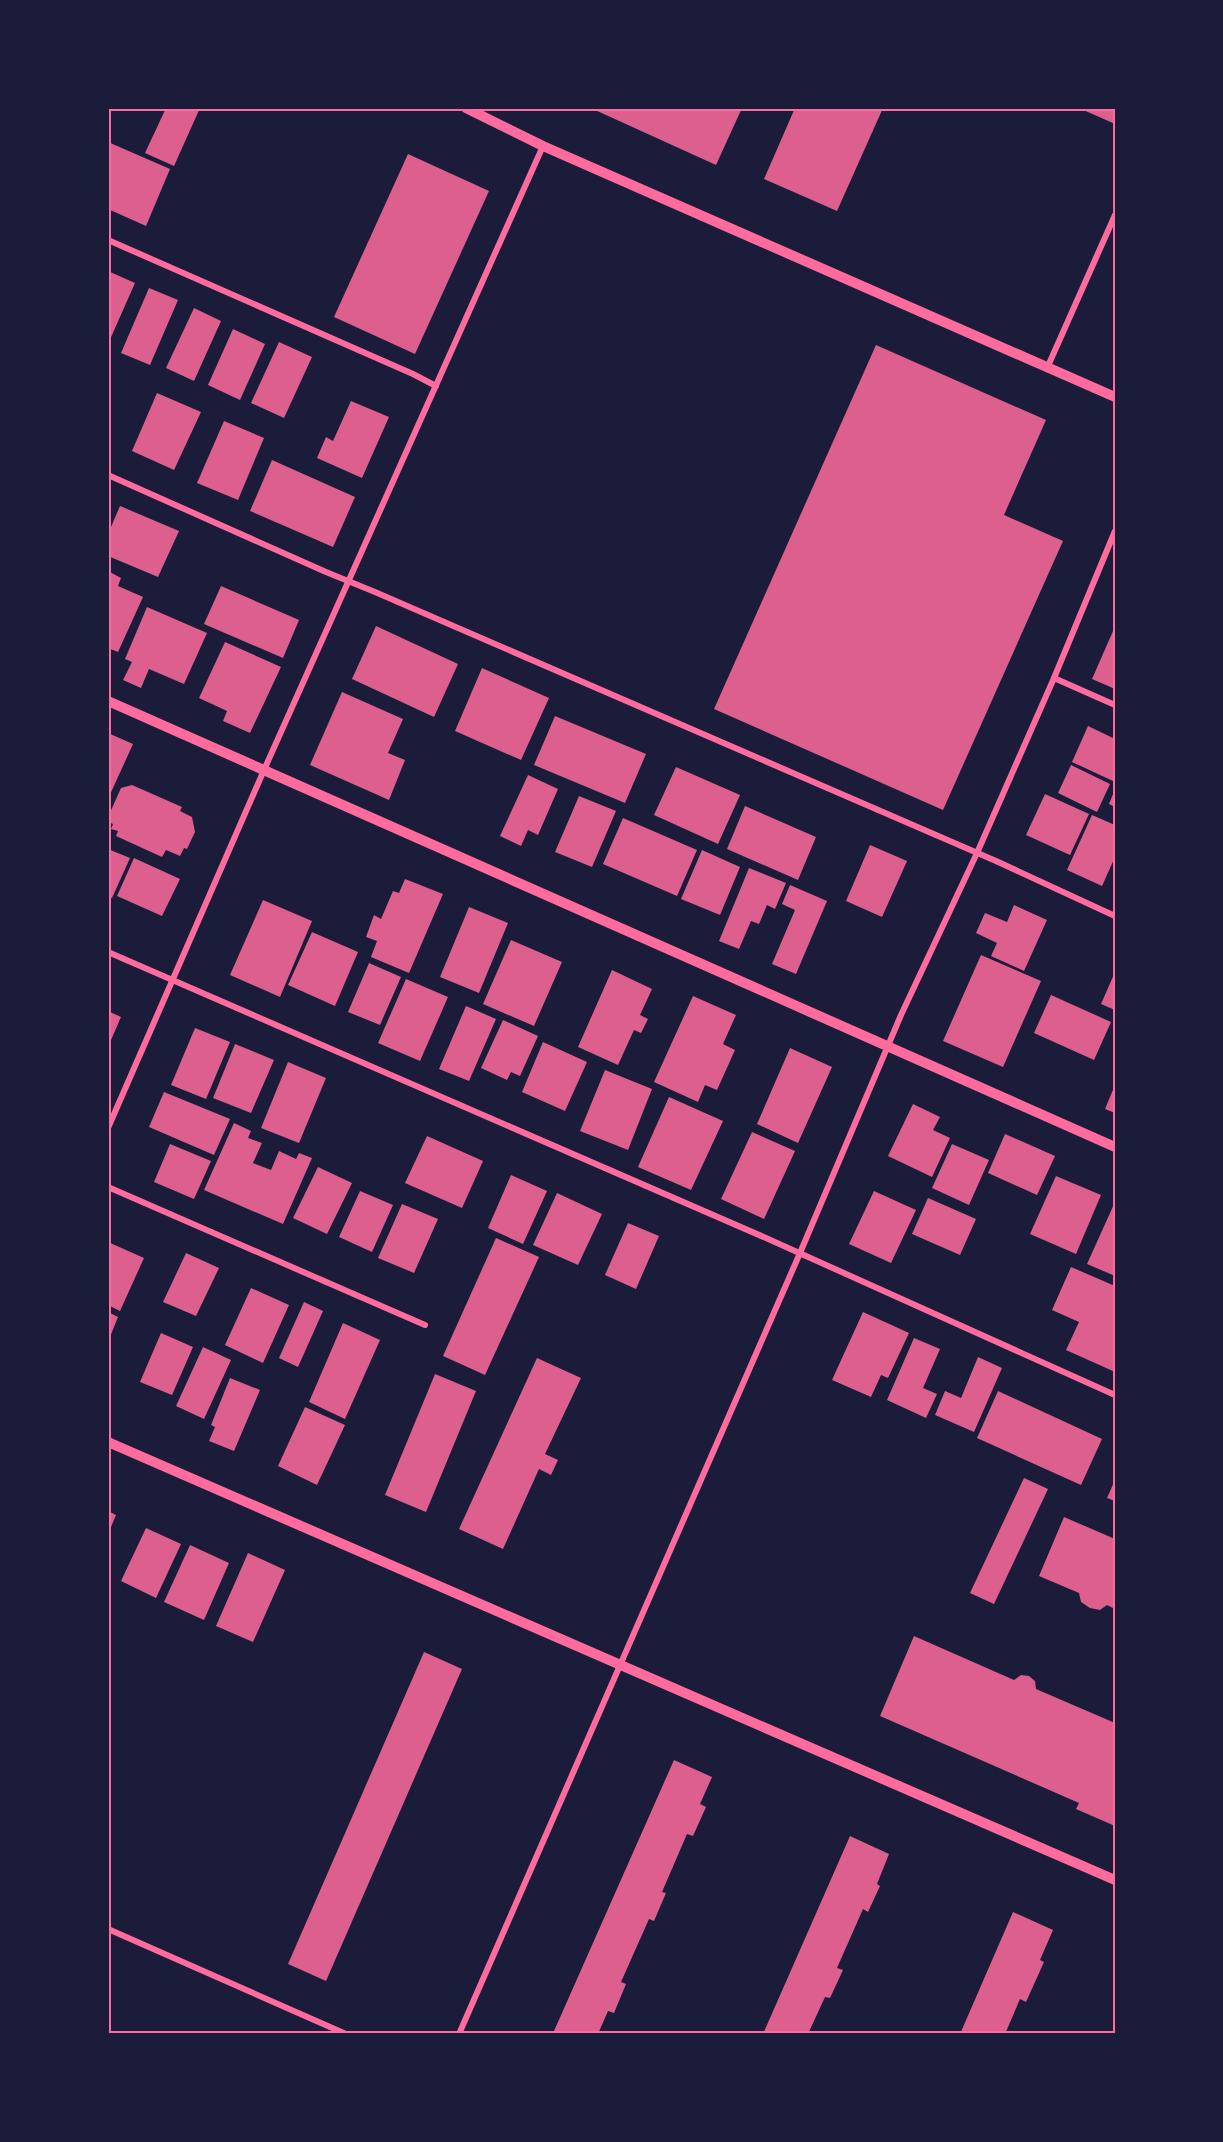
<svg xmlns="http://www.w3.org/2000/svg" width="1223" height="2142" font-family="Rubik,sans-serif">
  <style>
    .building { fill: #dd5f8e }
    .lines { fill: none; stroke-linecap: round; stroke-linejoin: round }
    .minor { stroke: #ff6b9d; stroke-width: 6 }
    .tertiary { stroke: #ff6b9d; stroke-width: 10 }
    .neatline { fill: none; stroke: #ff6b9d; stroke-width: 2 }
  </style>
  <rect width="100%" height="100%" fill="#1b1b3a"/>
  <g class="building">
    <path d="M166,108H200L174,166L145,153Z"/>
    <path d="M596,108H742L716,165L595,110Z"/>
    <path d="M795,108H883L837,211L764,179Z"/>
    <path d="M1079,108H1115V124Z"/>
    <path d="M108,142L170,169L146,226L108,209Z"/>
    <path d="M408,154L489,191L415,354L334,317Z"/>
    <path d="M108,271L135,283L108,344Z"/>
    <path d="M149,288L178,300L150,365L121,353Z"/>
    <path d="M194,308L221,321L194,381L166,368Z"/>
    <path d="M233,329L265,344L240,400L208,385Z"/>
    <path d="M279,342L312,357L284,418L251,403Z"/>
    <path d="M876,345L1046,420L1004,515L1063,541L943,810L714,709Z"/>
    <path d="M157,393L201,412L174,470L132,451Z"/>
    <path d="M351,401L389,417L362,478L317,458L326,437L333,441Z"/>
    <path d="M224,421L264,438L238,500L197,483Z"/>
    <path d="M272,460L355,497L333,547L250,511Z"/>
    <path d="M120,506L179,531L158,577L108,556V534Z"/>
    <path d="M108,571L121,578L118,586L143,597L118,652L108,648Z"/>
    <path d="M221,586L299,620L283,658L204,624Z"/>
    <path d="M147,607L207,633L184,684L149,669L141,688L123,680L132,662L125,659Z"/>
    <path d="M376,626L458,664L434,717L352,679Z"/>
    <path d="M1113,631L1115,632V689L1092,679Z"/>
    <path d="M225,642L281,667L250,733L223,721L227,711L199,698Z"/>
    <path d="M482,668L549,698L521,760L455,731Z"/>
    <path d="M342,692L403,719L388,753L405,760L389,800L310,765Z"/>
    <path d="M555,716L646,754L625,803L534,765Z"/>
    <path d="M1088,726L1115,739V775L1113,781L1072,762Z"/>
    <path d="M108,733L133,744L108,799Z"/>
    <path d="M1071,765L1110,784L1097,812L1058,793Z"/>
    <path d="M676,767L740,795L718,844L654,815Z"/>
    <path d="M528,775L558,789L538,835L528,830L521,846L500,836Z"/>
    <path d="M132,785L182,807L180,811L192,817L195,832L187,849L184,848L180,856L166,850L162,857L116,836L118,831L111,829L113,824L108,822V817L121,788Z"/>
    <path d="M1115,789V807L1109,804Z"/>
    <path d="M1045,794L1089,814L1070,855L1026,835Z"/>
    <path d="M579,796L616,811L592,867L555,852Z"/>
    <path d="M745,806L816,837L798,880L727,849Z"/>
    <path d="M1092,815L1115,825V857L1102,886L1067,870Z"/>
    <path d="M623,818L697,850L677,896L603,864Z"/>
    <path d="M870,845L907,861L882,917L846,901Z"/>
    <path d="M108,849L130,858L112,898L108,896Z"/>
    <path d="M702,850L740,867L720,915L681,899Z"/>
    <path d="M134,858L180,879L162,916L117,896Z"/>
    <path d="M749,868L786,883L775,909L767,905L759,924L751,921L739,949L719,941Z"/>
    <path d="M405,879L443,894L409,973L371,957L377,941L366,937L374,915L381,919L393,891L399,893Z"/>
    <path d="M790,885L827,901L796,974L772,964L795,910L782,904Z"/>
    <path d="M263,900L312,921L280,997L230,975Z"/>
    <path d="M1014,905L1047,920L1024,971L991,956L997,943L976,933L985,913L1007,922Z"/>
    <path d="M469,907L508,923L479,993L440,977Z"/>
    <path d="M312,932L358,952L335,1006L288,985Z"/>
    <path d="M511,940L562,962L534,1026L483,1004Z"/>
    <path d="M981,955L1041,981L1003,1067L943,1041Z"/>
    <path d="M369,963L401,977L380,1025L348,1012Z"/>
    <path d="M612,970L652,989L640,1015L648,1019L641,1033L634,1030L618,1065L578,1047Z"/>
    <path d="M1115,972V1010L1101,1004Z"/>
    <path d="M406,979L448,997L420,1061L378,1043Z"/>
    <path d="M1051,995L1111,1022L1094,1060L1034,1033Z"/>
    <path d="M693,996L736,1015L723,1044L735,1050L717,1090L705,1085L698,1102L654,1082Z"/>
    <path d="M466,1006L496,1019L469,1081L439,1069Z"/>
    <path d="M108,1011L121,1017L108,1047Z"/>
    <path d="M503,1020L538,1036L520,1076L511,1072L507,1080L481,1068Z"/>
    <path d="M195,1028L230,1042L206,1099L171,1085Z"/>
    <path d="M543,1042L587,1062L565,1111L522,1092Z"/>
    <path d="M235,1044L274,1060L251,1113L213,1098Z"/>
    <path d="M790,1048L832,1067L798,1143L757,1124Z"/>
    <path d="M288,1062L326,1078L299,1143L261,1128Z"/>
    <path d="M605,1070L652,1089L628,1150L580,1131Z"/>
    <path d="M1115,1085V1113L1105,1109Z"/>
    <path d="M164,1092L230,1119L214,1155L149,1127Z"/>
    <path d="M669,1097L723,1121L691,1190L638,1167Z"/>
    <path d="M913,1104L940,1117L933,1130L950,1138L932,1177L888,1156Z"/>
    <path d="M234,1123L251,1131L248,1138L262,1143L253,1163L271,1170L279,1151L296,1159L299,1153L312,1158L283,1224L204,1190Z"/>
    <path d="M752,1132L795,1151L764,1219L721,1199Z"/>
    <path d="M1005,1134L1055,1156L1037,1195L988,1173Z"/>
    <path d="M427,1136L483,1161L462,1208L405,1183Z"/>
    <path d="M170,1144L211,1161L194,1199L154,1182Z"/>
    <path d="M952,1144L989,1160L969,1205L932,1188Z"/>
    <path d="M318,1167L352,1183L327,1234L293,1218Z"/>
    <path d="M511,1175L547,1191L523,1244L488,1228Z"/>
    <path d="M1056,1176L1101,1195L1076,1254L1030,1234Z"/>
    <path d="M360,1191L393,1205L372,1252L339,1237Z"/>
    <path d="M874,1191L916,1210L891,1263L849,1244Z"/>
    <path d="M557,1193L602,1214L578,1265L533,1245Z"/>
    <path d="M928,1198L976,1219L960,1255L912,1234Z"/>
    <path d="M1115,1202V1276L1087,1264Z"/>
    <path d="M402,1204L438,1219L414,1273L378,1258Z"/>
    <path d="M628,1223L659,1236L636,1289L605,1275Z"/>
    <path d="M496,1238L539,1257L485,1375L443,1356Z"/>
    <path d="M108,1242L144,1258L120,1311L108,1305Z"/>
    <path d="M186,1253L219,1268L196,1316L163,1302Z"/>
    <path d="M1071,1267L1115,1286V1372L1066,1350L1079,1322L1052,1310Z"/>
    <path d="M251,1288L289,1305L263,1363L225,1345Z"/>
    <path d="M304,1302L323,1311L298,1367L279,1358Z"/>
    <path d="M108,1312L118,1317L108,1342Z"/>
    <path d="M863,1312L909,1333L888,1378L881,1375L871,1397L832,1380Z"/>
    <path d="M343,1323L380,1340L345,1419L309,1402Z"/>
    <path d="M161,1333L193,1347L172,1395L140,1382Z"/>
    <path d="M914,1338L940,1349L923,1388L937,1394L926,1418L887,1400Z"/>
    <path d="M203,1347L231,1360L204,1419L176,1406Z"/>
    <path d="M978,1357L1002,1368L974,1432L935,1415L945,1391L961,1398Z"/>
    <path d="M537,1358L581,1378L545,1454L558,1460L551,1475L539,1469L503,1549L459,1529Z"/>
    <path d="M435,1374L476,1391L426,1512L385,1495Z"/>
    <path d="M230,1378L260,1390L234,1451L209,1441L215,1427L211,1425Z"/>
    <path d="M998,1391L1102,1439L1081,1485L977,1438Z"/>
    <path d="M305,1407L345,1425L317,1485L278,1466Z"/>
    <path d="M1024,1478L1048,1489L994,1604L970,1593Z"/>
    <path d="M1115,1480V1501L1107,1498Z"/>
    <path d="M108,1511L116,1515L108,1534Z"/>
    <path d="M1064,1517L1115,1539V1609L1107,1605L1100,1610L1090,1608L1081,1602L1079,1593L1039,1576Z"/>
    <path d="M146,1528L181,1544L156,1598L121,1581Z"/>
    <path d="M190,1545L229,1563L204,1620L164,1602Z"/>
    <path d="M248,1553L285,1570L253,1642L216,1626Z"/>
    <path d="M914,1636L1014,1680L1021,1675L1029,1676L1035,1681L1036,1689L1115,1723V1826L1076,1809L1079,1803L880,1716Z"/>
    <path d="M424,1652L462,1669L326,1981L288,1964Z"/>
    <path d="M674,1760L712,1777L700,1804L706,1807L693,1836L687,1834L662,1892L666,1893L654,1921L649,1919L621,1982L626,1984L614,2013L608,2011L598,2034H560L554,2031Z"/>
    <path d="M850,1836L889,1854L877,1884L880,1886L868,1912L863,1909L837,1968L843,1970L830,1998L825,1997L808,2034H763Z"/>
    <path d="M1013,1912L1053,1930L1040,1960L1044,1962L1026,2002L1020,1999L1005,2034H960Z"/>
  </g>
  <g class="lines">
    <g class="minor">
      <path d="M108,240L413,374L436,386"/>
      <path d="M1048,366L1115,215"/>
      <path d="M108,475L326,572L375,592L996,861L1115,916"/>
      <path d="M1054,678L1115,705"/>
      <path d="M108,952L766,1238L1115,1395"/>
      <path d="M108,1128L264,770L543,146"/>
      <path d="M108,1187L425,1325"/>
      <path d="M108,1929L346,2034"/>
      <path d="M459,2034L800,1253L901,1015L977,853L1054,678L1115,531"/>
    </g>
    <g class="tertiary">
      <path d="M466,108L543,146L1115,397"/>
      <path d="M108,701L1115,1147"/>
      <path d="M108,1442L1115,1880"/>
    </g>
  </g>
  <rect width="1223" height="2142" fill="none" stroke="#1b1b3a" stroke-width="219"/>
  <rect x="110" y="110" width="1004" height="1922" class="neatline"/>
</svg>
